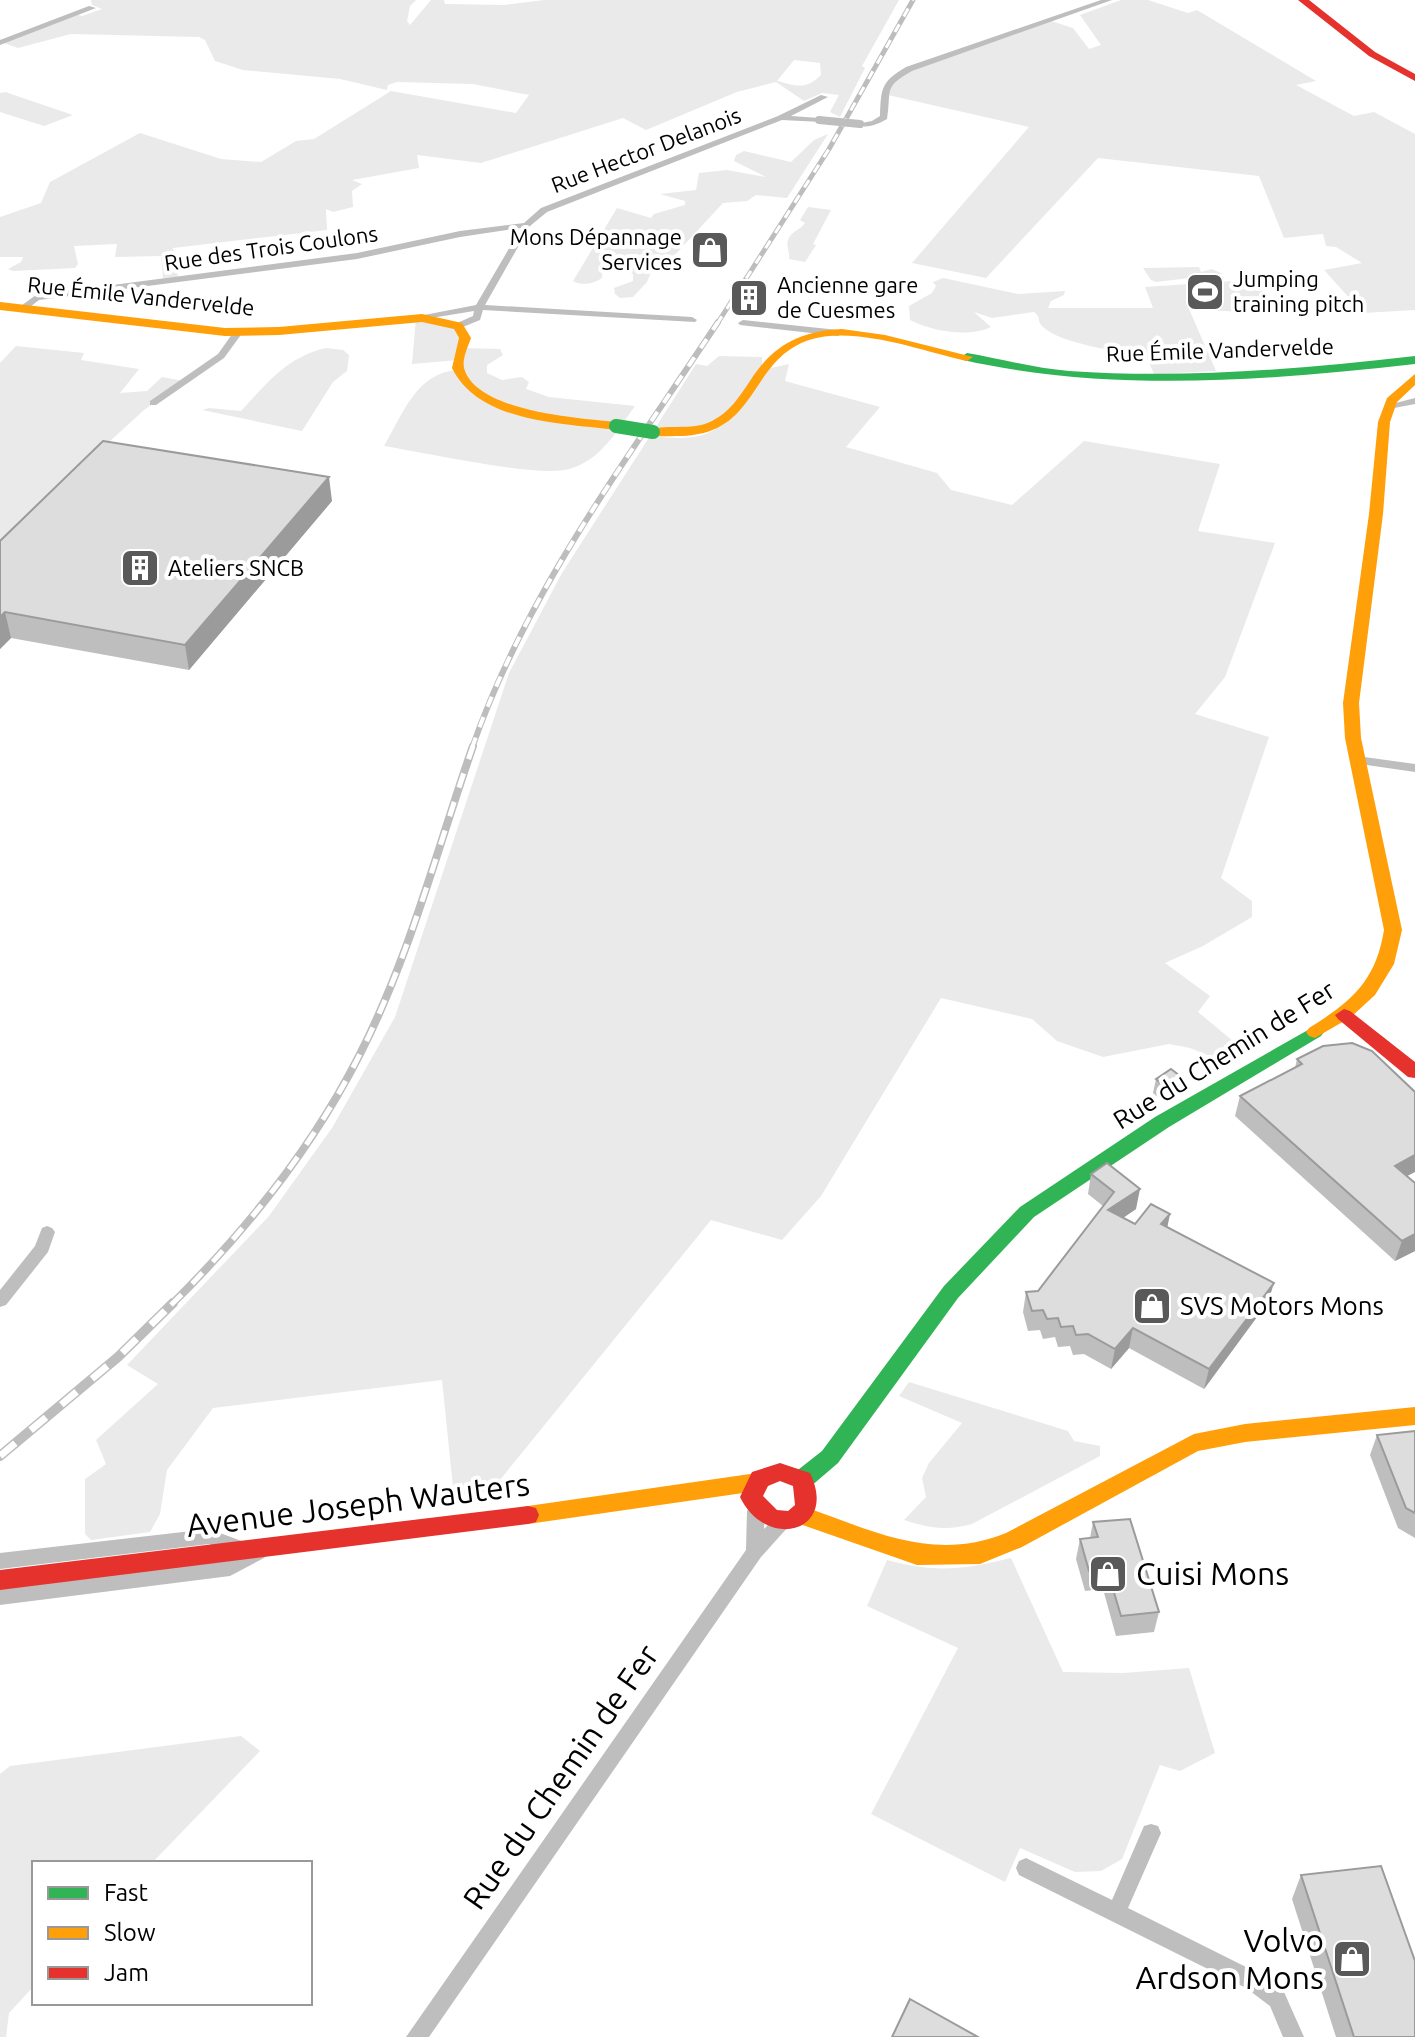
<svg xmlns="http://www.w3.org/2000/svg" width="1415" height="2037" font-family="Ubuntu,sans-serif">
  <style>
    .green { fill: #eaeaea; fill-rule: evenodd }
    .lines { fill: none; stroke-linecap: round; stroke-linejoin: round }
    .street { fill: #bebebe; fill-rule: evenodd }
    .fast { fill: #30b455; fill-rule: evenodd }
    .slow { fill: #ff9f0a; fill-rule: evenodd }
    .jam { fill: #e5322d; fill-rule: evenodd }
    .rail-far3-casing { stroke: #bdbdbd; stroke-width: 5 }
    .rail-far2-casing { stroke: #bdbdbd; stroke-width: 6 }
    .rail-far1-casing { stroke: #bdbdbd; stroke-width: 8 }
    .rail-casing { stroke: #bdbdbd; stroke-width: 10 }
    .rail-far3 { stroke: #fff; stroke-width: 3; stroke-dasharray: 9; stroke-linecap: butt }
    .rail-far2 { stroke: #fff; stroke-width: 4; stroke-dasharray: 11; stroke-linecap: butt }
    .rail-far1 { stroke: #fff; stroke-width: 5; stroke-dasharray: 15; stroke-linecap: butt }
    .rail { stroke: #fff; stroke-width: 7; stroke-dasharray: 20; stroke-linecap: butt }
    .street-bridge { stroke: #bebebe; stroke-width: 8 }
    .fast-bridge { stroke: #30b455; stroke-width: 14 }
    .wall { fill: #bebebe }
    .shaded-wall { fill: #9b9b9b }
    .building { fill: #ddd; stroke: #9b9b9b; stroke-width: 2 }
    .labels { text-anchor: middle; stroke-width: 8; stroke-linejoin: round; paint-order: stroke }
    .far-street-label { font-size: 22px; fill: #000; stroke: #fff }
    .far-poi-label { font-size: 22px; fill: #000; stroke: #fff; text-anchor: start }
    .street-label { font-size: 26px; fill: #000; stroke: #fff }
    .poi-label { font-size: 26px; fill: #000; stroke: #fff; text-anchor: start }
    .near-street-label { font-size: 32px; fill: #000; stroke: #fff }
    .near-poi-label { font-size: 32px; fill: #000; stroke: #fff; text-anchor: start }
  </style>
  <rect width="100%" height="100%" fill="#fff"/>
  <g class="green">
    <path d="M91,0H416L410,6L407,21L410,25L431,0H444L445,4L504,5L544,0H899L862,66L865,68L840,117L830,112L839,95L822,93L804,101L776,82L737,92L646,130L623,118L481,163L417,155L419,168L352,180L362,184L352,191L353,207L333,212L326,209L327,230L173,248L178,277L163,278L161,256L115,257L117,244L74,246L78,264L75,268L13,271L8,269L21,262L23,257H0V217L41,203L50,182L140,133L221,159L261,162L296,141L314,139L391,91L516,113L529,95L473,84L397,82L388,85L387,90L340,79L243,70L215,61L205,40L199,37L71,34L18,48L1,42L76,14L82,16L102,9L92,5ZM794,60L820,63L821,75C806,90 797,86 777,81Z"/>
    <path d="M1121,0H1148L1188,13L1197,10L1316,81L1296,85L1354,116L1374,112L1415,134V310L1363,313L1324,270L1362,263L1336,247L1326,246L1323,234L1284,238L1259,176L1098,158L986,278L912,263L1029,127L888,95L885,88L898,76L1048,20L1073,28L1089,49L1101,45L1080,15Z"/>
    <path d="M6,92L11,94L73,115L44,126L0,112V93Z"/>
    <path d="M828,134L787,198L756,195L747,201L723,203L660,271L652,270L647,282L633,297L620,298L615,294L614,288L633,281V274L603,266L602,278C593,284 583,286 573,281L617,208L651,218L654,214L685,205V201L660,194L696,190L699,173L727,170L766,177L734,161L736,155L744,151L791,162L814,140Z"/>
    <path d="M808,207L831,210L813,244L816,245L805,262L789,259C790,252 786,247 788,240C791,231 801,230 805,223L800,220Z"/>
    <path d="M1199,267L1201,272L1212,269L1223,274L1156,282L1151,280L1143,268Z"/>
    <path d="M943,278L1018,294L1065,291L1064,295L1051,301L1048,308H1153L1145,287L1248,280L1271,298L1277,314L1189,309L1216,371L1154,374L1146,356C1121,352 1061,344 1043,327C1036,320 1042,318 1034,312L992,318L974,312L991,327C969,338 931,331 910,320L909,306L932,293L936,286L933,282Z"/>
    <path d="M416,318L451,322L463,348L500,349L503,355L487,365V373L502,380L522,377L529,382L526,389L549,397L635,406C618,430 600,461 569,469C538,478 422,452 384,446C403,414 416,373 457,370L458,360L412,364Z"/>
    <path d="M16,346L84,353L81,360L139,369L120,393L147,391L162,377L184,381L144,410L0,542V363Z"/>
    <path d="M326,348L343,350L349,355L347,371L333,382L302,431L202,410L209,408L241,411C267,383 287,357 326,348Z"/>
    <path d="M719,356L762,357V370L789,364L785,381L880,407L846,447L937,473L951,490L1012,505L1084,441L1220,464L1198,531L1275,543L1225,677L1195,714L1269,737L1221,878L1252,901V917L1203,946L1165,963L1210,996L1198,1012L1245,1051L1243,1056L1230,1064L1190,1048L1169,1044L1103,1057L1057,1041L1032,1019L941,998L821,1196L782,1240L711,1220L491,1491L454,1497L442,1380L213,1408L167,1470L160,1514L150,1532L91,1540L85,1534V1479L106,1464L96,1440L158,1384L127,1365L269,1216L332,1128L395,1017L509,673L562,573L650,436C674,438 703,442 720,425L690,430H654L696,364L707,366Z"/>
    <path d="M909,1382L1068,1431L1074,1441L1100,1446V1456L972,1524C947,1531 929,1528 904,1520L926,1497L922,1478L929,1463L962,1423L899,1396Z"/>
    <path d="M1011,1558L1063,1672L1123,1673L1189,1668L1215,1753L1180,1771L1160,1765L1122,1859L1101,1871L1075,1872L1020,1848L1005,1882L871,1814L958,1648L867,1606L887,1560C936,1573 962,1570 1011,1558Z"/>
    <path d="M241,1736L260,1751L152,1863H34V1986L9,2013L6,2037H0V1774L10,1766Z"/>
  </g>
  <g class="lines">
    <g class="street">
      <path d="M1101,0H1112L912,71C882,88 892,90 887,119C878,124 866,130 856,124L872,121L880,116C881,88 881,82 906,67Z"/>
      <path d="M89,6L96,8L0,45V40Z"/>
      <path d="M821,95L828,97L791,116L819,118L823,120L822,122L782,120L547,212L530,226L485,305L692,317L697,320L695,322L483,310L480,320L458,329L455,328V324L473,316L474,311L419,320V316L476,305L521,228L460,237L357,259L39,300L26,310L18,308L36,295L357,253L460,231L524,223L541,208L778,116Z"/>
      <path d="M743,320L838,330L843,333L838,336L740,325L738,323Z"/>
      <path d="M235,330L243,332L224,358L156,405H150V401L218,354Z"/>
      <path d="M1415,398V404L1389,409L1384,406Z"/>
      <path d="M1357,756L1415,764V772L1353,763L1351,760L1353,757Z"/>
      <path d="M47,1226L52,1228L55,1232L48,1252L6,1305L0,1307V1290L35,1246L42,1228Z"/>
      <path d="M756,1504L762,1506L765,1511L764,1529C772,1521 776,1513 788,1517L791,1522L788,1527L761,1557L429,2037H406L746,1550L747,1511L750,1506Z"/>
      <path d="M209,1529L247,1543L249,1549L258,1545L264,1548L267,1553L264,1558L230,1576L0,1605V1589L227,1561L239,1555L209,1544L0,1569V1553Z"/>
      <path d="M1151,1824L1158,1826L1161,1833L1128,1908L1260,1974L1284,1992L1304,2037H1283L1270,2006L1246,1988L1019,1875L1016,1868L1019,1861L1026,1858L1112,1900L1144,1826Z"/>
    </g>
    <g class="fast">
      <path d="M967,353C1001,359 1035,368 1069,371C1184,379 1301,369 1415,356V364C1265,381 1111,393 963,360L961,357Z"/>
      <path d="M1315,1026L1321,1028L1324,1032L1321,1036L1169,1127L1034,1217L958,1298L838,1463L810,1487L802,1489L794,1487L791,1480L794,1473L822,1451L944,1286L1020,1207L1155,1117Z"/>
    </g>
    <g class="slow">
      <path d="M0,302L225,328L279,327L422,314L462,323L471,338C468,347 462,358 464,368C476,412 579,418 616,422L622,426L616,430C562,423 479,423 452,368L459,338L454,329L422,322L279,335L225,336L0,310Z"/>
      <path d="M842,329L885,335L973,357L967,361C922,351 854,325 809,340C747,361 760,437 676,436C666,436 654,438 647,432C661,422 692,432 712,421C730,412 739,397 750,381C773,345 800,331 842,329Z"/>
      <path d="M1415,374V385L1397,402L1390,422L1383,514L1359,703L1361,738L1402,930L1394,964L1375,995L1351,1017L1315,1038L1309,1036L1306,1032L1309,1028C1351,1002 1376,981 1384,930L1345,738L1343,703L1369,514L1378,422L1387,398Z"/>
      <path d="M1415,1407V1425L1245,1442L1198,1451L1022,1547L980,1564L917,1565L794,1522L791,1515L794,1508L802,1506C872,1530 932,1563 1006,1533L1194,1434L1245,1424Z"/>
      <path d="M757,1473L765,1475L768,1482L765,1489L757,1491L528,1524L520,1522L517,1515L520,1508L528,1506Z"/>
    </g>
    <g class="jam">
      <path d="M1298,0H1309L1375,52L1415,74V81L1369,56Z"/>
      <path d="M1344,1009L1350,1011L1415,1062V1078L1408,1077L1338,1019L1335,1015Z"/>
      <path d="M780,1463L810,1473C839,1533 766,1551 740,1497L752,1472ZM780,1481L793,1486L795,1505L788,1511L777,1510L763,1496L768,1486Z"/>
      <path d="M528,1506L536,1508L539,1515L536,1522L528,1524L0,1590V1570Z"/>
    </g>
    <defs>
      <path id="rail-far3" d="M717,324L829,149L913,0"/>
      <path id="rail-far2" d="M472,748C527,590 627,460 718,322"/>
      <path id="rail-far1" d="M171,1305C245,1232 313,1147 360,1054C410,956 437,849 473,746"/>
      <path id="rail" d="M0,1456L118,1357L173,1303"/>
    </defs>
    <use href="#rail-far3" class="rail-far3-casing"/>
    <use href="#rail-far2" class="rail-far2-casing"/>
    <use href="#rail-far1" class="rail-far1-casing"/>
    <use href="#rail" class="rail-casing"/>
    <use href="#rail-far3" class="rail-far3"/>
    <use href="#rail-far2" class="rail-far2"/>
    <use href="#rail-far1" class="rail-far1"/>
    <use href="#rail" class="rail"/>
    <path class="street-bridge" d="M819,120L860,124"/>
    <path class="fast-bridge" d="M616,426L653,432"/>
  </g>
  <g class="wall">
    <path d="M332,501L189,670L11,638L0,649V541Z"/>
    <path d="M1297,1059L1407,1176L1415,1182V1251L1395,1261L1235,1116L1240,1096L1295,1068Z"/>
    <path d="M1156,1079H1184L1181,1093L1165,1103L1153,1093Z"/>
    <path d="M1091,1174L1136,1209L1123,1218L1135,1224L1167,1228L1268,1302L1204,1389L1129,1348L1111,1369L1084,1354L1073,1355L1070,1346L1058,1347L1055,1337L1043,1339L1040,1330L1028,1331L1023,1312L1026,1292L1038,1291L1103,1206L1088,1194Z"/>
    <path d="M1415,1431V1538L1398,1528L1370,1455L1377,1435Z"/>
    <path d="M1093,1522L1159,1612L1154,1632L1116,1636L1103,1589L1085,1591L1076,1559L1080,1539L1090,1538Z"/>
    <path d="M1301,1875L1415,2037H1336L1292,1899Z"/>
  </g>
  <g class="shaded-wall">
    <path d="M329,477L332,501L189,670L185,645Z"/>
    <path d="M5,612L11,638L0,649V617Z"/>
    <path d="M1184,1079L1181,1093L1165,1103L1168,1089Z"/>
    <path d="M1415,1155V1172L1388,1186L1395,1166Z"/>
    <path d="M1140,1189L1136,1209L1105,1230L1108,1210Z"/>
    <path d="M1170,1214L1166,1234L1161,1224Z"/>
    <path d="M1415,1234V1251L1395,1261L1402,1241Z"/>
    <path d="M1274,1283L1268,1302L1204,1389L1209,1369Z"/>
    <path d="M1133,1328L1129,1348L1111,1369L1115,1349Z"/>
  </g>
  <g class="building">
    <path d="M103,441L329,477L185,645L5,612L0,617V541Z"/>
    <path d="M1352,1043L1372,1051L1415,1092V1155L1395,1166L1415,1183V1234L1402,1241L1240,1096L1302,1064L1297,1059L1323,1046Z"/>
    <path d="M1171,1069L1184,1079L1168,1089L1156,1079Z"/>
    <path d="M1107,1163L1140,1189L1108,1210L1135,1224L1151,1204L1170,1214L1161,1224L1274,1283L1209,1369L1133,1328L1115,1349L1088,1334L1076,1335L1073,1326L1061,1327L1058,1318L1047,1319L1043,1310L1032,1311L1026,1292L1038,1291L1114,1192L1091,1174Z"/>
    <path d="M1415,1431V1513L1406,1508L1377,1435Z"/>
    <path d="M1130,1519L1159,1612L1121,1616L1107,1569L1089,1571L1080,1539L1098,1537L1093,1522Z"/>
    <path d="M1381,1866L1415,1961V2037H1354L1301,1875Z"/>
    <path d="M910,1999L978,2037H892Z"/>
  </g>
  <defs>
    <symbol id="shop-square" viewBox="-11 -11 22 22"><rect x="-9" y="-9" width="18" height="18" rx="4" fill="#595959" stroke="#fff"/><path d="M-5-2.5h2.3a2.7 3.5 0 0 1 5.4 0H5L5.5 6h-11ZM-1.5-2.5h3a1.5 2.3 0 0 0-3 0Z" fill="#fff"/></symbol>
    <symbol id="stadium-square" viewBox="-11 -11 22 22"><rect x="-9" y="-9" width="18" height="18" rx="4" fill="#595959" stroke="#fff"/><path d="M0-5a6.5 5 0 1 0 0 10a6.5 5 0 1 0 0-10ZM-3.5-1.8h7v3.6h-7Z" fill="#fff"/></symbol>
    <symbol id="building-square" viewBox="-11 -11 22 22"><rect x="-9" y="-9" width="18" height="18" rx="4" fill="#595959" stroke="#fff"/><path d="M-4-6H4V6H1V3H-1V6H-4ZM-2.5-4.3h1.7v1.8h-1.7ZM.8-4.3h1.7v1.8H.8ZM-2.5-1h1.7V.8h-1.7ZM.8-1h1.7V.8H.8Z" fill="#fff"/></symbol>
  </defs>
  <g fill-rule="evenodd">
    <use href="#shop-square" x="688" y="228" width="44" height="44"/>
    <use href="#stadium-square" x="1183" y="270" width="44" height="44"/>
    <use href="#building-square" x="727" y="276" width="44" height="44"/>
    <use href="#building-square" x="118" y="546" width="44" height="44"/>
    <use href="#shop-square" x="1130" y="1284" width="44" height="44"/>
    <use href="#shop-square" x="1086" y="1552" width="44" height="44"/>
    <use href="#shop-square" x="1330" y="1937" width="44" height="44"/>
  </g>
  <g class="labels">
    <g class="far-street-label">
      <text transform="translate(646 150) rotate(-21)" y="8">Rue Hector Delanois</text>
      <text transform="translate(271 248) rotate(-8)" y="8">Rue des Trois Coulons</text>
      <text transform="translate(141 296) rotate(6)" y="8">Rue Émile Vandervelde</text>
      <text transform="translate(1220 350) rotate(-2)" y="8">Rue Émile Vandervelde</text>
    </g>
    <g class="far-poi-label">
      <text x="682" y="245" text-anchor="end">Mons Dépannage<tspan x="682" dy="25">Services</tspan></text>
      <text x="1233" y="287">Jumping<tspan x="1233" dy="25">training pitch</tspan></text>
      <text x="777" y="293">Ancienne gare<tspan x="777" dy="25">de Cuesmes</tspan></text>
      <text x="168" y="576">Ateliers SNCB</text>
    </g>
    <g class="street-label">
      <text transform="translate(1224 1055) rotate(-32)" y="9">Rue du Chemin de Fer</text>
    </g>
    <g class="poi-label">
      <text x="1180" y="1315">SVS Motors Mons</text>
    </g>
    <g class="near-street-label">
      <text transform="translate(358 1505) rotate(-7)" y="11">Avenue Joseph Wauters</text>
      <text transform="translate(561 1777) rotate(-55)" y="11">Rue du Chemin de Fer</text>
    </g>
    <g class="near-poi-label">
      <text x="1136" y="1585">Cuisi Mons</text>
      <text x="1324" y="1952" text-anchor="end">Volvo<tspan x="1324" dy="37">Ardson Mons</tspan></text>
    </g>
  </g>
  <rect x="32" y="1861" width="280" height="144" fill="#ffffff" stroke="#999999" stroke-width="2"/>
  <rect x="48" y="1887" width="40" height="12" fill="#30b455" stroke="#999999" stroke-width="2"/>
  <text x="104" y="1901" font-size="24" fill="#000000">Fast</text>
  <rect x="48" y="1927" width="40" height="12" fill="#ff9f0a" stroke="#999999" stroke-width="2"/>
  <text x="104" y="1941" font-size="24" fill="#000000">Slow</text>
  <rect x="48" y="1967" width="40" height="12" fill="#e5322d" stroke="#999999" stroke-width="2"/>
  <text x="104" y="1981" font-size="24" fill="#000000">Jam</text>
</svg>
